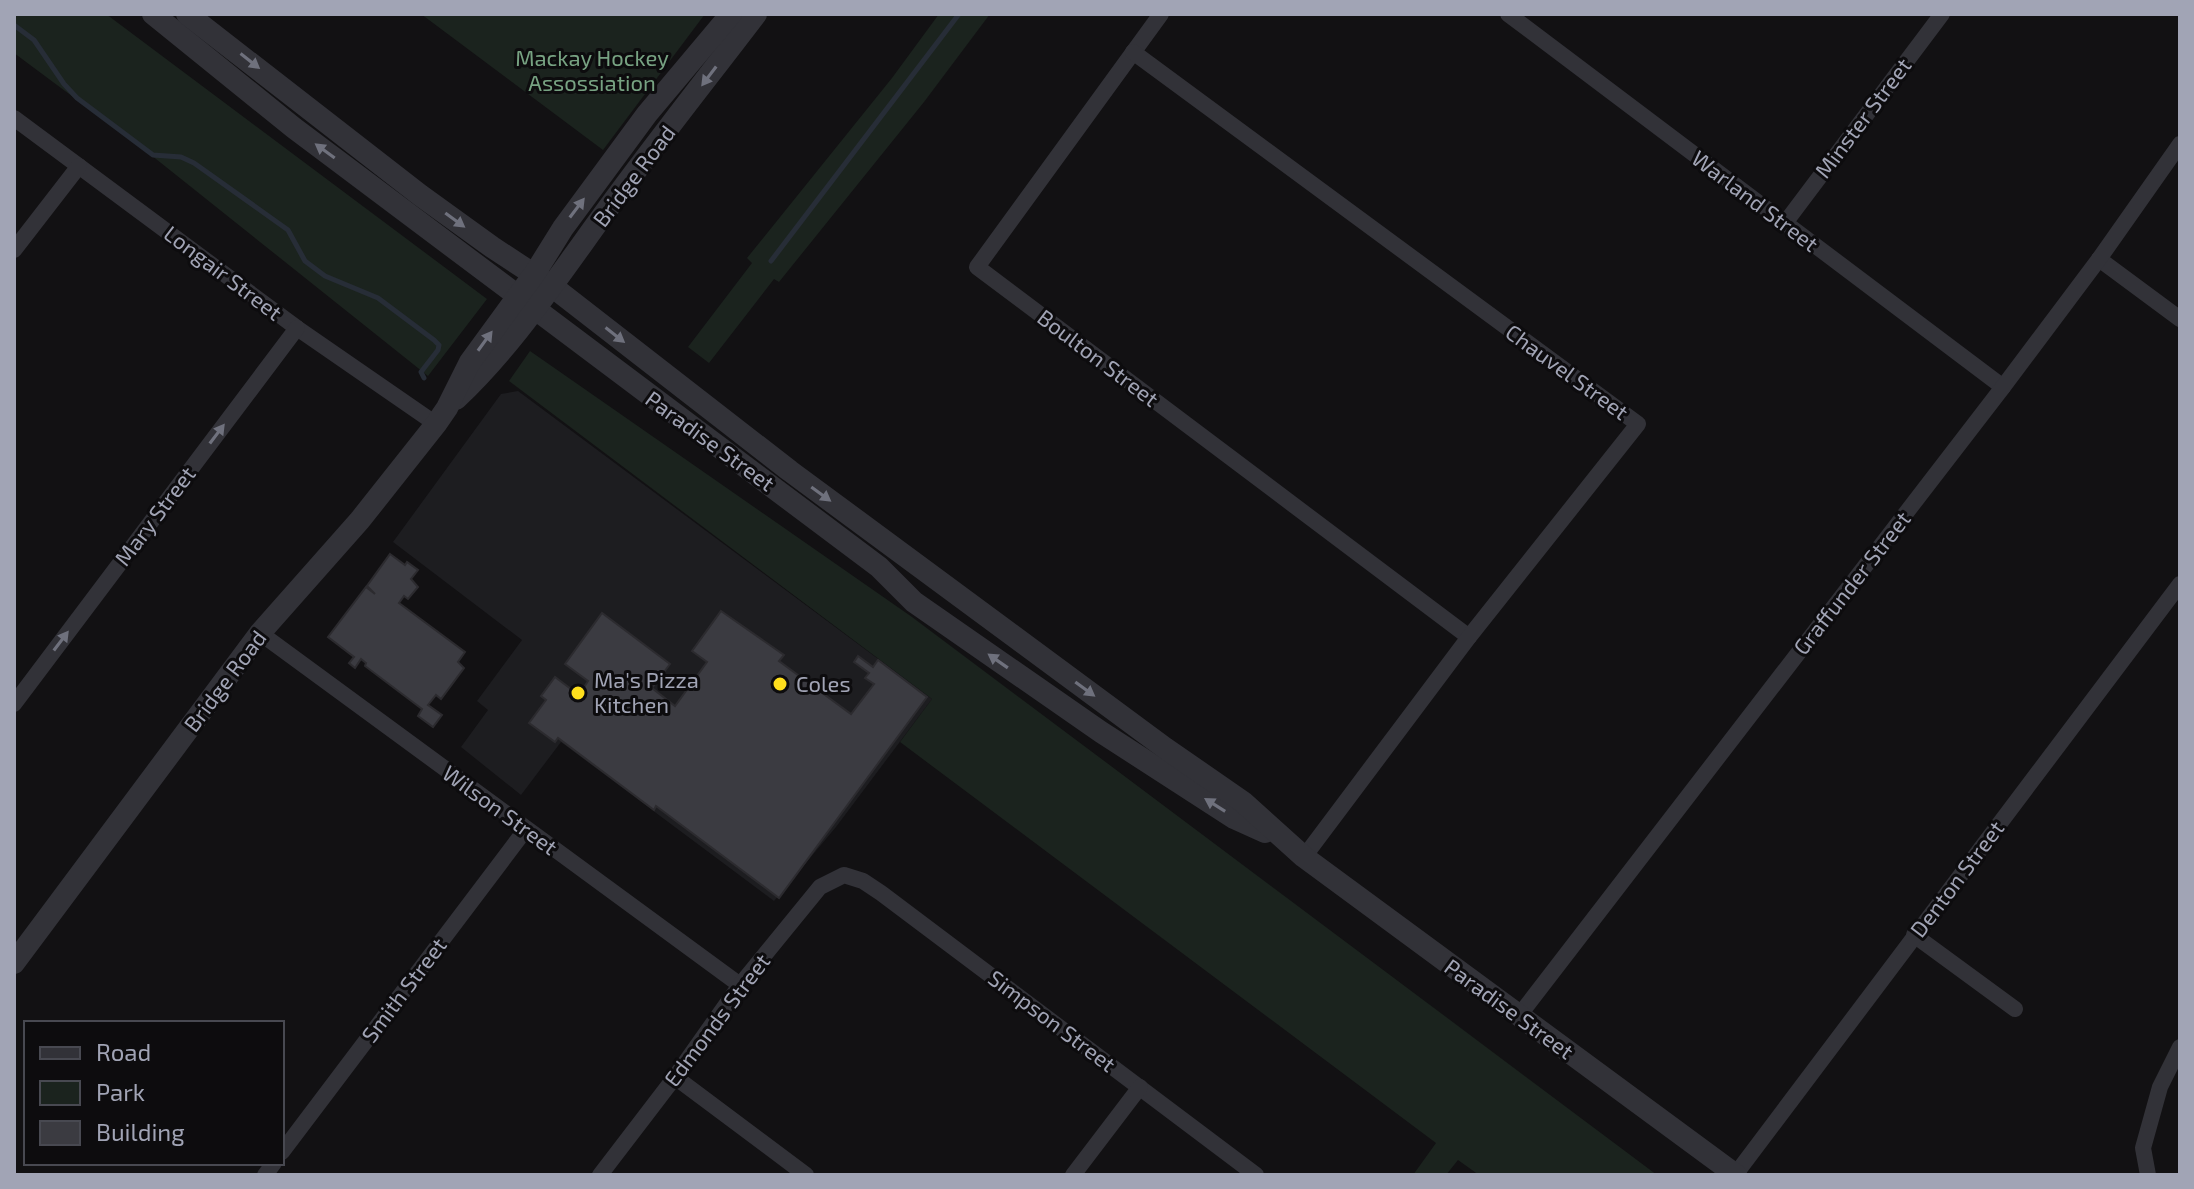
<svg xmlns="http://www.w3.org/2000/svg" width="2194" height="1189" font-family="'Exo 2',sans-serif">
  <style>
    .built { fill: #1d1d20 }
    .green { fill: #1b231e }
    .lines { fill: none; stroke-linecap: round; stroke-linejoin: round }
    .stream { stroke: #272d37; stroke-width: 5 }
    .building { fill: #3b3b41; stroke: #2c2b2f; stroke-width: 2 }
    .minor { stroke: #323238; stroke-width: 16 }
    .tertiary { stroke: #323238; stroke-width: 22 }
    .oneway { fill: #6f717d }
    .poi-dot { fill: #ffdf1d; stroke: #0d0c0e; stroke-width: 3 }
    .labels { text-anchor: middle; stroke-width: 6; stroke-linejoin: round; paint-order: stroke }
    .park-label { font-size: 22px; fill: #77a282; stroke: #0d0c0e }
    .street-label { font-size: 22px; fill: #a1a4b5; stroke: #0d0c0e }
    .poi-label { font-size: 22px; fill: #a1a4b5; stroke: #0d0c0e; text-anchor: start }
  </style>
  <rect width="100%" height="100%" fill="#121113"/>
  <path class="built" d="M518,391L932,699L836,827L774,901L561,742L521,795L461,747L488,710L477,701L522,640L393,542L501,394Z"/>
  <g class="green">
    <path d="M14,14H106L487,299L428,376L151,155L14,53Z"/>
    <path d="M421,14H705L603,150Z"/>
    <path d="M939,14H990L924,102L779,282L774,279L709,363L688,347L752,263L747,258L892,78Z"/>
    <path d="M530,351L912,617L1657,1175H1479L1458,1160L1446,1175H1413L1436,1143L900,742L932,699L509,381Z"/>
  </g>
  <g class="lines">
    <g class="stream">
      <path d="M14,25L34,40L64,84L77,98L153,155L181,157L194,163L288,230L305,261L325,276L378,298L434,340L439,345L438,350L421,372L424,378"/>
      <path d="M771,261L959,14"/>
    </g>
  </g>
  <g class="building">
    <path d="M390,554L405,565L407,562L418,570L411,579L418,587L408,599L404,596L399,603L465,652L458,662L464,668L441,699L436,695L428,705L442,715L433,727L418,716L422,709L365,666L366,663L361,659L355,668L349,663L354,657L328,637L366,587L375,594L367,586Z"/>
    <path d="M721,611L784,655L779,661L851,714L874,684L865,678L869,673L854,662L858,656L873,667L878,660L927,697L779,898L656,806L654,810L558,738L555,742L529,723L546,700L541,696L555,677L579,695L588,681L565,664L602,613L670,664L652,688L675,706L707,662L692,651Z"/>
  </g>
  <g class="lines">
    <g class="minor">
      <path d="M1161,14L977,267L1469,637"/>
      <path d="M1508,14L2003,387"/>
      <path d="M1133,52L1638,424L1469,637L1304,857"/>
      <path d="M14,118L297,328L436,424"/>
      <path d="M1785,223L1942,14"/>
      <path d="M14,250L79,166"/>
      <path d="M2099,259L2180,319"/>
      <path d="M260,633L740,985"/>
      <path d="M14,704L297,328"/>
      <path d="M1914,935L2015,1009"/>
      <path d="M1518,1017L2003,387L2099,259L2180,144"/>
      <path d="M675,1077L806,1175"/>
      <path d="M282,1152L526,829"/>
      <path d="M265,1175L274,1163"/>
      <path d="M600,1175L675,1077L740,985L820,887L844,875L863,881L881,893L1256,1175"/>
      <path d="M1073,1175L1140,1087"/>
      <path d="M1735,1175L2180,584"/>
      <path d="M2148,1175L2143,1148L2160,1087L2180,1047"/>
    </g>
    <g class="tertiary">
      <path d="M153,14L294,128L879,567L914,602L1101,732L1234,818L1265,832"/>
      <path d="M187,14L420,195L492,247L553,287L790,471L1165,748L1243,802L1304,857L1736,1175"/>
      <path d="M456,399C505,353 544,297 583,243C638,165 698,90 756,14"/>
      <path d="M14,963L260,633L360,520L436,424L447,408L470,362L535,273L563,228L647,114L731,14"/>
    </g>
  </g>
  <defs><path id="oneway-solid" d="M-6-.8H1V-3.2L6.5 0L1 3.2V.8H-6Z" transform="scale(2)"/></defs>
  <g class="oneway">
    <use href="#oneway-solid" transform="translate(250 61) rotate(38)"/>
    <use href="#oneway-solid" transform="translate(709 76) rotate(127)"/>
    <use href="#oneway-solid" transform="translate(325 151) rotate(-144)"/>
    <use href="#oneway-solid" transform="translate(577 208) rotate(-53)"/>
    <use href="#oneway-solid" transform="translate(455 220) rotate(36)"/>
    <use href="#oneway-solid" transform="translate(615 335) rotate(38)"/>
    <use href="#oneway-solid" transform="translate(485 341) rotate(-54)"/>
    <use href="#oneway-solid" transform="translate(217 434) rotate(-53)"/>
    <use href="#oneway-solid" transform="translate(821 494) rotate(36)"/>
    <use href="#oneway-solid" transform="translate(61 641) rotate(-53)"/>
    <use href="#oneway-solid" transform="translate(998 661) rotate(-145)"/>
    <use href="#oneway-solid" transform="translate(1085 689) rotate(36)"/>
    <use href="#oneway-solid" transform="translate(1215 805) rotate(-148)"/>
  </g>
  <g class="poi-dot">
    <circle cx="780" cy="684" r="8"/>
    <circle cx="578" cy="693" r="8"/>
  </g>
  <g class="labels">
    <g class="park-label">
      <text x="592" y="66">Mackay Hockey<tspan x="592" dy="25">Assossiation</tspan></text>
    </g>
    <g class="street-label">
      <text transform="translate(1863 118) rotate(-53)" y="8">Minster Street</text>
      <text transform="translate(634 176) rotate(-53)" y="8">Bridge Road</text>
      <text transform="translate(1755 201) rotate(37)" y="8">Warland Street</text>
      <text transform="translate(223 273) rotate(37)" y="8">Longair Street</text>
      <text transform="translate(1098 358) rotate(37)" y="8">Boulton Street</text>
      <text transform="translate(1567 372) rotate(36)" y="8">Chauvel Street</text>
      <text transform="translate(710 441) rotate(36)" y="8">Paradise Street</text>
      <text transform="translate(155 516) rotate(-53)" y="8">Mary Street</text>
      <text transform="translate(1852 583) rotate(-52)" y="8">Graffunder Street</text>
      <text transform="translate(225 681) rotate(-53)" y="8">Bridge Road</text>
      <text transform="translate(500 810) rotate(36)" y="8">Wilson Street</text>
      <text transform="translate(1957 879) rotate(-53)" y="8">Denton Street</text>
      <text transform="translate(404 990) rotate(-53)" y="8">Smith Street</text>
      <text transform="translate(1509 1009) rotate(36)" y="8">Paradise Street</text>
      <text transform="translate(717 1020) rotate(-53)" y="8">Edmonds Street</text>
      <text transform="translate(1052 1021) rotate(37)" y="8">Simpson Street</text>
    </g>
    <g class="poi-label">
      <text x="594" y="688">Ma's Pizza<tspan x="594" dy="25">Kitchen</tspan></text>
      <text x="796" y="692">Coles</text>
    </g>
  </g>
  <rect width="2194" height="1189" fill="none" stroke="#a1a4b5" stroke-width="32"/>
  <rect x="24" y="1021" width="260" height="144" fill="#0d0c0e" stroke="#484951" stroke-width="2"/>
  <rect x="40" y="1047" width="40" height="12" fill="#323238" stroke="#484951" stroke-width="2"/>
  <text x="96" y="1061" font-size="24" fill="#a1a4b5">Road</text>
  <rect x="40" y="1081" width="40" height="24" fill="#1b231e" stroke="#484951" stroke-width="2"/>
  <text x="96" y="1101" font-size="24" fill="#a1a4b5">Park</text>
  <rect x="40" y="1121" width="40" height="24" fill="#3b3b41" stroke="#484951" stroke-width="2"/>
  <text x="96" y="1141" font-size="24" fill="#a1a4b5">Building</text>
</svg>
